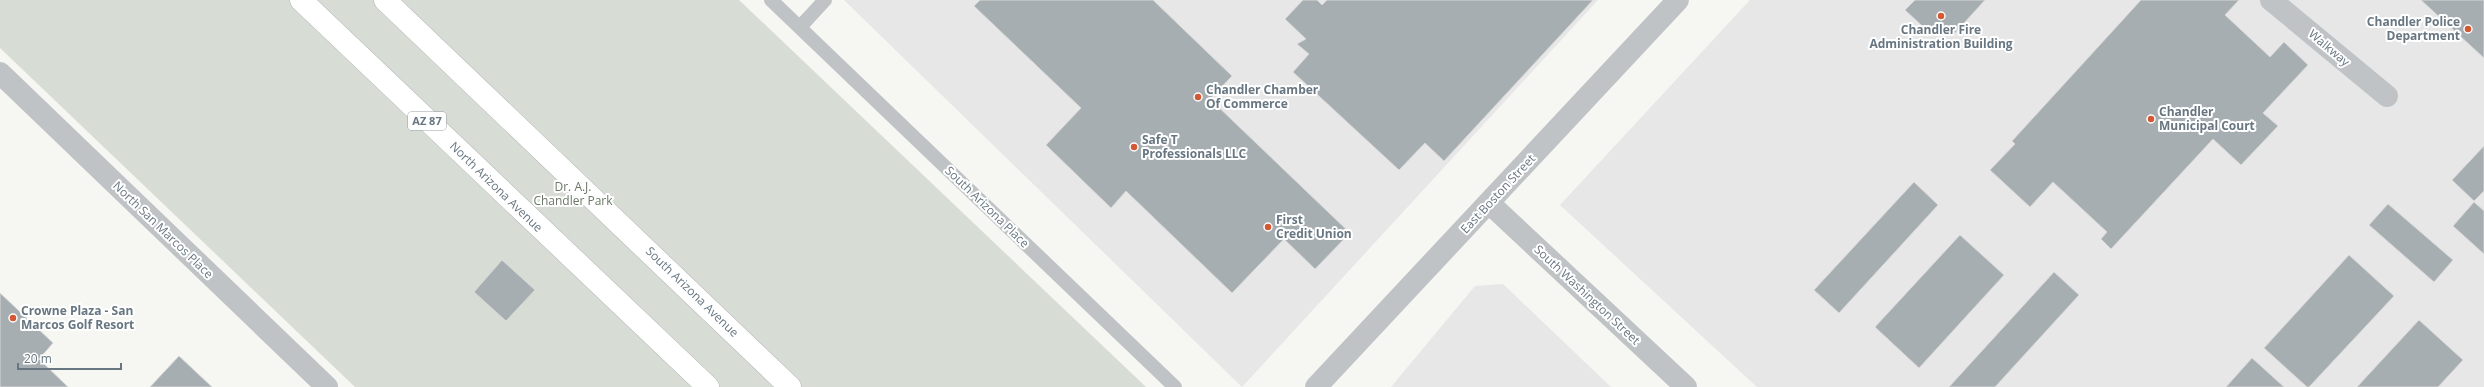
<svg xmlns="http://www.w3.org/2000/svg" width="2484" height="387" font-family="'Open Sans',sans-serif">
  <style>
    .built { fill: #e6e7e6 }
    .green { fill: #d7dcd4 }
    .building { fill: #a6aeb2; stroke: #d7d7d5 }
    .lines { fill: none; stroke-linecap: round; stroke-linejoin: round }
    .primary-casing { stroke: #b3b7ba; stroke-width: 23 }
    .lane { stroke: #bfc3c6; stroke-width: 14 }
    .street { stroke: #bfc3c6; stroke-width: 22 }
    .primary { stroke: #fff; stroke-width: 22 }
    .poi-dot { fill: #d35935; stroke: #fff; stroke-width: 1.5 }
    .labels { text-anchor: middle; stroke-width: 4; stroke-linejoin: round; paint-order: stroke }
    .shield { fill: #fff; stroke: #959fa7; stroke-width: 1 }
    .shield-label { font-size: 11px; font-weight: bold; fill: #677681 }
    .poi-label { font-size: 12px; font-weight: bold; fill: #677681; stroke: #fff; text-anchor: start }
    .street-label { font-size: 12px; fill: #677681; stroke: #fff }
    .park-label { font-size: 12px; fill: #697965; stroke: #fff }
  </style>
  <rect width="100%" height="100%" fill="#f6f6f2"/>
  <g class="built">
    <path d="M844,0H1598L1242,387Z"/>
    <path d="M1750,0H2484V387H1757L1560,205Z"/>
    <path d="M1503,284L1611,387H1391L1475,286Z"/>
  </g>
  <path class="green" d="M0,0H739L1146,387H355L0,48Z"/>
  <g class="building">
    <path d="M980,0H1153L1232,76L1210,99L1350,233L1315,269L1284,239L1232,293L1126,191L1111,208L1046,145L1081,108L974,6Z"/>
    <path d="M1303,0H1317L1322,5L1327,0H1593L1444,161L1425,143L1399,170L1293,72L1309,54L1297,44L1306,39L1285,19Z"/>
    <path d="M1915,0H1985L1953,35L1939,22L1930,33L1905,10Z"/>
    <path d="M2141,0H2239L2225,15L2270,57L2284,42L2308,65L2263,113L2278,126L2241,165L2213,139L2111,249L2101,239L2107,232L2053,182L2030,207L1990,170L2015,144L2012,141Z"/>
    <path d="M2421,0H2484V58Z"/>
    <path d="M2484,146V191L2474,201L2452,180Z"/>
    <path d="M1914,182L1938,205L1839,313L1814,290Z"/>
    <path d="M2474,202L2484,211V254L2453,226Z"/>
    <path d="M2388,204L2453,260L2434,282L2369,225Z"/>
    <path d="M1960,235L2004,275L1919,368L1875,327Z"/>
    <path d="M2349,255L2394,296L2309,387H2307L2264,348Z"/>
    <path d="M502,260L535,290L506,321L474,292Z"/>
    <path d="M2054,272L2079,295L1995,387H1949Z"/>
    <path d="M0,293L53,343L39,359L68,387H0Z"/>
    <path d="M2419,320L2463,360L2438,387H2357Z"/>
    <path d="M179,356L212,387H150Z"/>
    <path d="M2252,358L2284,387H2226Z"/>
  </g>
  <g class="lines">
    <defs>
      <g id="primary">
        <path d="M301,0L708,387"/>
        <path d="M385,0L790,387"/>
      </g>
    </defs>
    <use href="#primary" class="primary-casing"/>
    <g class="lane">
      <path d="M771,0L1175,387"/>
      <path d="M800,27L825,0"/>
    </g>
    <g class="street">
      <path d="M2271,0L2387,96"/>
      <path d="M0,73L327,387"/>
      <path d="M1489,203L1686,387"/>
      <path d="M1316,387L1678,0"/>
    </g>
    <use href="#primary" class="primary"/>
  </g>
  <g class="poi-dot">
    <circle cx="1941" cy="16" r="4"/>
    <circle cx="2468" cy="29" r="4"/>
    <circle cx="1198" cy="97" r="4"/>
    <circle cx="2151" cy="119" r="4"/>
    <circle cx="1134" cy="147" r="4"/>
    <circle cx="1268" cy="227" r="4"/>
    <circle cx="13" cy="318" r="4"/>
  </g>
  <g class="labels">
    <rect class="shield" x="408" y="112" width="38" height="18" rx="3"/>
    <g class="shield-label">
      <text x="427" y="125">AZ 87</text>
    </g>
    <g class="poi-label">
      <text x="2460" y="26" text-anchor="end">Chandler Police<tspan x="2460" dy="14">Department</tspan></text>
      <text x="1941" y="34" text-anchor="middle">Chandler Fire<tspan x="1941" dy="14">Administration Building</tspan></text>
      <text x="1206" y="94">Chandler Chamber<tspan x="1206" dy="14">Of Commerce</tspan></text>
      <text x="2159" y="116">Chandler<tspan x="2159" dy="14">Municipal Court</tspan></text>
      <text x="1142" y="144">Safe T<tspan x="1142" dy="14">Professionals LLC</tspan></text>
      <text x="1276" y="224">First<tspan x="1276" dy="14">Credit Union</tspan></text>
      <text x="21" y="315">Crowne Plaza - San<tspan x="21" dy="14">Marcos Golf Resort</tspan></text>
    </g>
    <g class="street-label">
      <text transform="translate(2329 48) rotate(40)" y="4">Walkway</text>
      <text transform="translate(496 187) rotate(44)" y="4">North Arizona Avenue</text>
      <text transform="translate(1498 194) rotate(-47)" y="4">East Boston Street</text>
      <text transform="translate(987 207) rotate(44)" y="4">South Arizona Place</text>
      <text transform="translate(163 230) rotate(44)" y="4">North San Marcos Place</text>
      <text transform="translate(692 292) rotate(44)" y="4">South Arizona Avenue</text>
      <text transform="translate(1587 295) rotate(43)" y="4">South Washington Street</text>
    </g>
    <g class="park-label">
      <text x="573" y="191">Dr. A.J.<tspan x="573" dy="14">Chandler Park</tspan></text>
    </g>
  </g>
  <path d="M18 363v6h103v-6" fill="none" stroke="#677681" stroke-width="2"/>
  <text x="24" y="363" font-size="12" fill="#677681" stroke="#ffffff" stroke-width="3" paint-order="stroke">20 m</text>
</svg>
